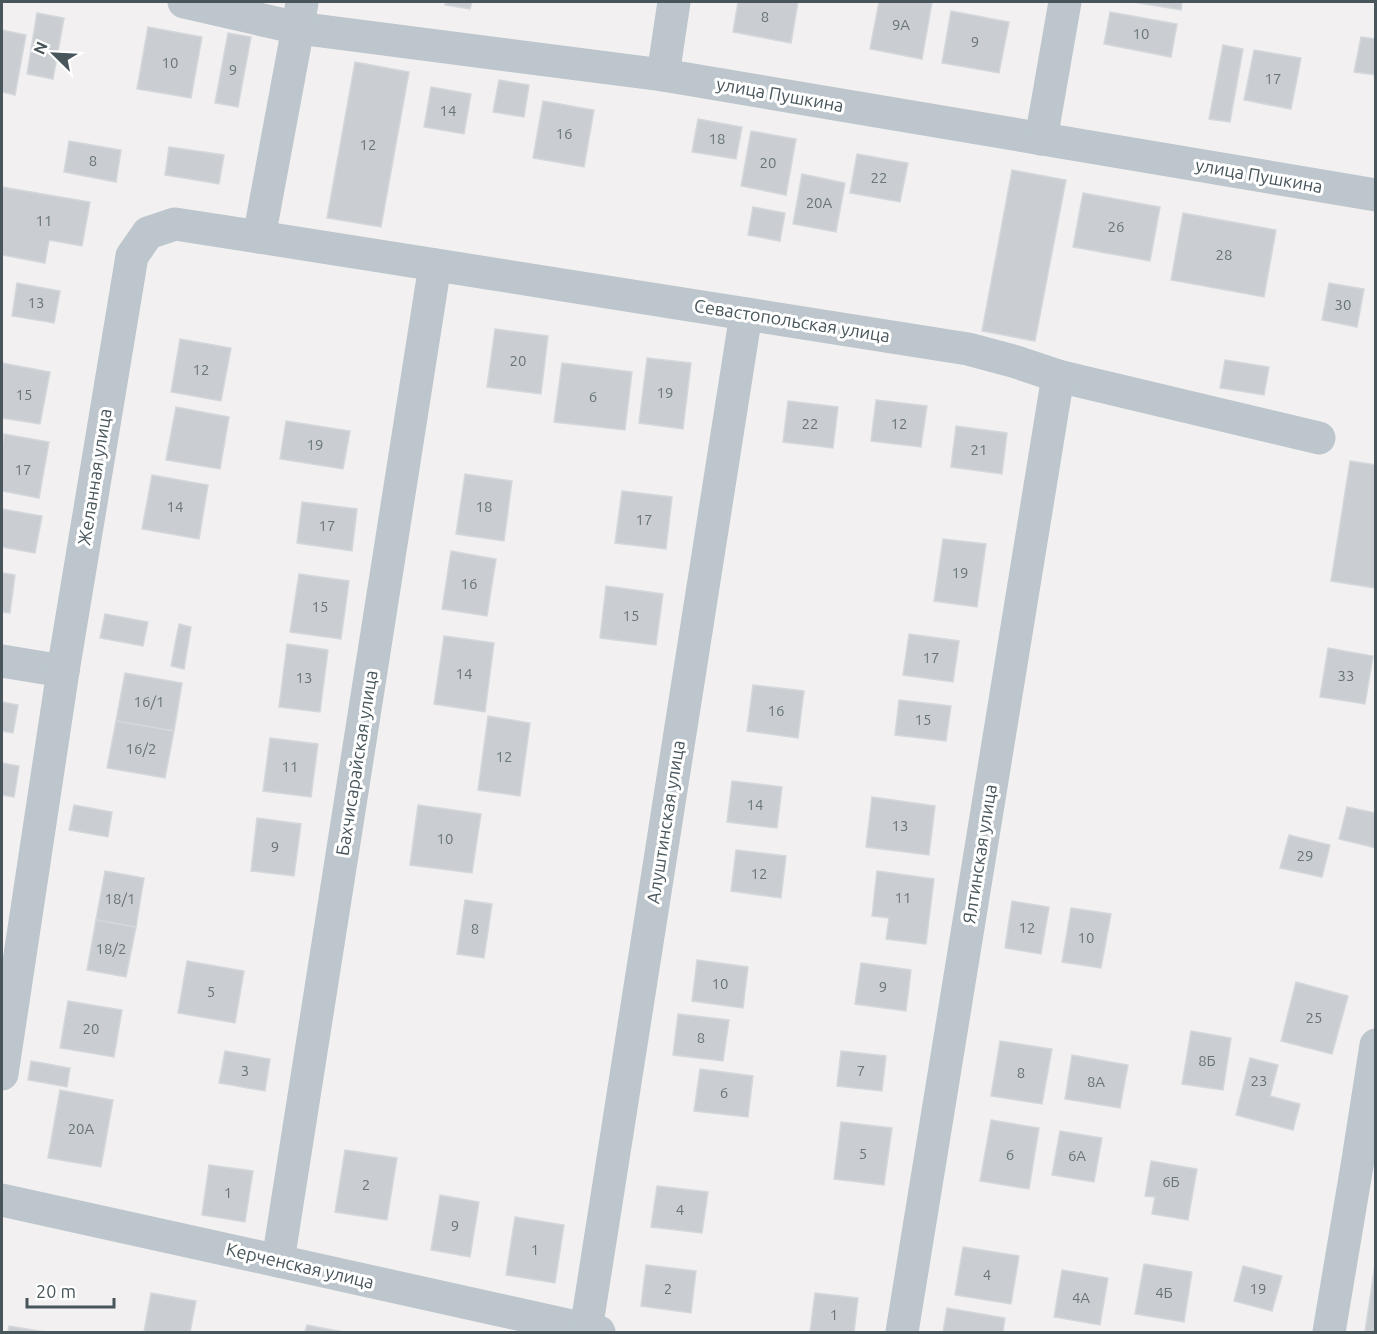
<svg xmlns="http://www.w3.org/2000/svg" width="1377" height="1334" font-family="Ubuntu,sans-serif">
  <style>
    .building { fill: #caced2; stroke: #d4d7db; stroke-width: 1.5 }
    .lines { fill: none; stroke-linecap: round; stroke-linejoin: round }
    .minor { stroke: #bcc6cc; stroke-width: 33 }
    .labels { text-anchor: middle; stroke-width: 6; stroke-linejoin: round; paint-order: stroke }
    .number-label { font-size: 15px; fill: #68747a }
    .street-label { font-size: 18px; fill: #48565c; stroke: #fff }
  </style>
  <rect width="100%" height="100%" fill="#f2f0f0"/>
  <g class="building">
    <path d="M446,2H472L470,9L445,5Z"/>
    <path d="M738,2H798L791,43L733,32Z"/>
    <path d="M879,2H932L922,59L870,49Z"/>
    <path d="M1133,2H1182L1181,10Z"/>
    <path d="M951,11L1009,22L999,73L942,63Z"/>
    <path d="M1110,12L1177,24L1171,57L1104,44Z"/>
    <path d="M37,13L64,18L53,79L27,74Z"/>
    <path d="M148,27L202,37L191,98L137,89Z"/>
    <path d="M2,30L26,35L15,95L2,92Z"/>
    <path d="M228,33L251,37L238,107L215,103Z"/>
    <path d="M1361,37L1376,39V75L1354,72Z"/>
    <path d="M1223,45L1243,49L1230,122L1209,119Z"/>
    <path d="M1254,50L1301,58L1291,109L1244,100Z"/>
    <path d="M355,62L409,72L381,227L327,218Z"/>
    <path d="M499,80L529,85L524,117L493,112Z"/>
    <path d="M431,87L471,94L464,134L424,127Z"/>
    <path d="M543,101L594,110L584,167L533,158Z"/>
    <path d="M698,119L742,127L736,159L692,152Z"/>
    <path d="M751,131L796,139L786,195L741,186Z"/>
    <path d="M69,141L121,150L116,182L64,172Z"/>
    <path d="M169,147L224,155L219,184L165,175Z"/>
    <path d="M857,154L908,163L900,202L850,193Z"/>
    <path d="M1012,170L1066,180L1035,341L982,331Z"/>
    <path d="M802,174L845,183L836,232L793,224Z"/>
    <path d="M2,187L90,202L82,246L49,240L45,263L2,255Z"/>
    <path d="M1083,193L1160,207L1150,261L1073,247Z"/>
    <path d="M753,207L785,213L780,241L748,235Z"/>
    <path d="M1183,213L1276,230L1264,297L1171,280Z"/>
    <path d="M17,283L60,291L54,323L12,316Z"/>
    <path d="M1329,283L1364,289L1357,327L1322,320Z"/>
    <path d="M495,329L548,336L541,394L487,387Z"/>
    <path d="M180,339L231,348L221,401L171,392Z"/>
    <path d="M647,358L691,363L683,429L639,423Z"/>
    <path d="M1225,360L1269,367L1264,395L1220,388Z"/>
    <path d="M2,363L50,372L40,424L2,418Z"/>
    <path d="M562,363L632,372L625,430L554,422Z"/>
    <path d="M876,400L927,406L921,447L871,441Z"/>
    <path d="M788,401L838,407L833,448L783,442Z"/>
    <path d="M176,407L229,417L220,469L166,460Z"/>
    <path d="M286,421L350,431L343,469L280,459Z"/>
    <path d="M956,426L1007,433L1002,474L951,467Z"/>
    <path d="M4,434L49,442L39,498L2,491V449Z"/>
    <path d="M1350,461L1376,465V588L1331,581Z"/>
    <path d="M465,474L512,481L504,541L456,534Z"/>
    <path d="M152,475L208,485L199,539L142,529Z"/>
    <path d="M622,491L672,497L666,549L615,543Z"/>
    <path d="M302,502L357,509L352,551L297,543Z"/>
    <path d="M2,509L42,516L35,553L2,547Z"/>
    <path d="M943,539L986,544L977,607L934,601Z"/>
    <path d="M451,551L496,559L487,616L442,609Z"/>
    <path d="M2,573L15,575L10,613L2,612Z"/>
    <path d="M299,574L349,581L341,639L290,632Z"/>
    <path d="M606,586L663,594L656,645L600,638Z"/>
    <path d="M105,614L148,622L143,646L100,638Z"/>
    <path d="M179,624L191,627L184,669L171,666Z"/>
    <path d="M909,634L959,641L953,682L903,675Z"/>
    <path d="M444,636L494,643L485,712L434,704Z"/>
    <path d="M287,644L328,650L320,712L279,707Z"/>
    <path d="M1328,648L1373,656L1365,704L1320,697Z"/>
    <path d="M125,673L182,683L174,731L116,721Z"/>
    <path d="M753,685L804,691L798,738L747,731Z"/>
    <path d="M899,700L951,706L946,741L895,735Z"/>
    <path d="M2,702L18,705L13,733L2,731Z"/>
    <path d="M488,716L530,723L520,796L478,790Z"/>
    <path d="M116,721L174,731L165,778L107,768Z"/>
    <path d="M270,738L318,744L311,797L263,791Z"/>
    <path d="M2,763L19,766L14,797L2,795Z"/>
    <path d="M732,781L782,787L777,828L727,822Z"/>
    <path d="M872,797L935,806L929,855L866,847Z"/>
    <path d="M74,805L112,812L108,837L69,830Z"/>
    <path d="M418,805L481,814L472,873L410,865Z"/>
    <path d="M1347,807L1376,813V848L1339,839Z"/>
    <path d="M257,818L301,824L294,876L251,871Z"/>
    <path d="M1289,835L1330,845L1322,877L1280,868Z"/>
    <path d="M736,850L786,856L781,898L731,891Z"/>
    <path d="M105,871L144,878L136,927L96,920Z"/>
    <path d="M877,871L934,879L926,944L886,939L889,918L872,916Z"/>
    <path d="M465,900L492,904L484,958L457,954Z"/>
    <path d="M1012,901L1049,907L1041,954L1005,948Z"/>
    <path d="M1071,908L1111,914L1101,968L1062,962Z"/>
    <path d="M96,920L136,927L126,977L87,970Z"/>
    <path d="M697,960L748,967L743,1008L692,1001Z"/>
    <path d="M187,961L244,971L235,1023L178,1013Z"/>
    <path d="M861,963L911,970L906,1011L855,1004Z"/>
    <path d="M1296,982L1348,996L1332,1054L1281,1041Z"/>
    <path d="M68,1001L122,1010L114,1057L60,1048Z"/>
    <path d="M678,1014L729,1020L723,1061L673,1055Z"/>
    <path d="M1191,1031L1231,1038L1223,1090L1182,1084Z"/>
    <path d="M1000,1041L1052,1049L1042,1104L991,1096Z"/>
    <path d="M225,1051L270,1059L265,1091L219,1083Z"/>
    <path d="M841,1051L886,1056L882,1091L837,1086Z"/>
    <path d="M1072,1055L1128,1065L1120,1108L1065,1099Z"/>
    <path d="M1250,1058L1278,1065L1270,1096L1300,1104L1293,1130L1236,1115Z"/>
    <path d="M31,1061L70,1068L67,1087L28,1080Z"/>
    <path d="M700,1069L753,1076L748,1117L694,1111Z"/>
    <path d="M60,1090L113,1100L101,1167L48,1158Z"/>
    <path d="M991,1120L1039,1128L1029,1189L980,1181Z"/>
    <path d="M841,1122L892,1128L884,1185L834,1179Z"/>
    <path d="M1060,1131L1102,1138L1094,1182L1052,1175Z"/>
    <path d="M345,1150L397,1158L387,1220L335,1212Z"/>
    <path d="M1151,1161L1197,1169L1188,1220L1152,1214L1155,1197L1145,1196Z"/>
    <path d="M209,1165L253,1171L245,1222L202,1215Z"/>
    <path d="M657,1186L708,1192L702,1233L651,1227Z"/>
    <path d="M440,1195L479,1202L470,1257L431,1250Z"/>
    <path d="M515,1217L564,1225L555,1283L506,1275Z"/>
    <path d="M963,1247L1019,1256L1011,1304L955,1295Z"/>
    <path d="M1376,1257V1332H1365Z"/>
    <path d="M1144,1264L1192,1272L1184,1322L1135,1314Z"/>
    <path d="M646,1265L696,1271L691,1313L641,1306Z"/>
    <path d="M1243,1266L1282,1276L1272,1311L1234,1301Z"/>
    <path d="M1062,1270L1108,1278L1100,1325L1054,1317Z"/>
    <path d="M151,1293L196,1301L190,1332H144Z"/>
    <path d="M815,1293L858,1298L854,1332H810Z"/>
    <path d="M947,1308L1005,1318L1003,1332H943Z"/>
    <path d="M307,1325L343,1332H305Z"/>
    <path d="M9,1326L45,1332H8Z"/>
  </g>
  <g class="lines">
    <g class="minor">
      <path d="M184,2L298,28L663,75L1376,195"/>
      <path d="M663,75L674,2"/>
      <path d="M1041,139L1065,2"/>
      <path d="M259,237L968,349L1013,361L1058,376L1319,438"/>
      <path d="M2,661L63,671"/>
      <path d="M2,1074L63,671L132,256L148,233L175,224L259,237L298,28L302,2"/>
      <path d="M2,1200L599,1332"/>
      <path d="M278,1261L435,265"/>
      <path d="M586,1330L746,314"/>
      <path d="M902,1332L1058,376"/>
      <path d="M1329,1332L1358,1160L1376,1045"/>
    </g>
  </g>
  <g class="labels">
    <g class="number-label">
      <text x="765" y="22">8</text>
      <text x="901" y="30">9А</text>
      <text x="1141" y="39">10</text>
      <text x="975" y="47">9</text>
      <text x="170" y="68">10</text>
      <text x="233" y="75">9</text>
      <text x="1273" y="84">17</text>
      <text x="448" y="116">14</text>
      <text x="564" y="139">16</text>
      <text x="717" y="144">18</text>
      <text x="368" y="150">12</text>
      <text x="93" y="166">8</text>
      <text x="768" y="168">20</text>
      <text x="879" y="183">22</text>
      <text x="819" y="208">20А</text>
      <text x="44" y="226">11</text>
      <text x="1116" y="232">26</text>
      <text x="1224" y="260">28</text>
      <text x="36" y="308">13</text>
      <text x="1343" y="310">30</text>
      <text x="518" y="366">20</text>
      <text x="201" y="375">12</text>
      <text x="665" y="398">19</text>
      <text x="24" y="400">15</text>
      <text x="593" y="402">6</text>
      <text x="810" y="429">22</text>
      <text x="899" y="429">12</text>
      <text x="315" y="450">19</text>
      <text x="979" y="455">21</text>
      <text x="23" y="475">17</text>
      <text x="175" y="512">14</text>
      <text x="484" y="512">18</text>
      <text x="644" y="525">17</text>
      <text x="327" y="531">17</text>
      <text x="960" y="578">19</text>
      <text x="469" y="589">16</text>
      <text x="320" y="612">15</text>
      <text x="631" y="621">15</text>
      <text x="931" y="663">17</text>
      <text x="464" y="679">14</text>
      <text x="1346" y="681">33</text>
      <text x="304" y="683">13</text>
      <text x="149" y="707">16/1</text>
      <text x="776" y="716">16</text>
      <text x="923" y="725">15</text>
      <text x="141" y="754">16/2</text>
      <text x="504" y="762">12</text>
      <text x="290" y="772">11</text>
      <text x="755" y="810">14</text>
      <text x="900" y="831">13</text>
      <text x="445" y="844">10</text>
      <text x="275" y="852">9</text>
      <text x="1305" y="861">29</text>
      <text x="759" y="879">12</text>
      <text x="903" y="903">11</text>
      <text x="120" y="904">18/1</text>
      <text x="1027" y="933">12</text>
      <text x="475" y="934">8</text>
      <text x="1086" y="943">10</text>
      <text x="111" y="954">18/2</text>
      <text x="720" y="989">10</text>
      <text x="883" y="992">9</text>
      <text x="211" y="997">5</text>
      <text x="1314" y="1023">25</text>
      <text x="91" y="1034">20</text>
      <text x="701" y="1043">8</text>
      <text x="1207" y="1066">8Б</text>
      <text x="245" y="1076">3</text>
      <text x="861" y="1076">7</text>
      <text x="1021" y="1078">8</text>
      <text x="1259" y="1086">23</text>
      <text x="1096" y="1087">8А</text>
      <text x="724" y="1098">6</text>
      <text x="81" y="1134">20А</text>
      <text x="863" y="1159">5</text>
      <text x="1010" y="1160">6</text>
      <text x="1077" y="1161">6А</text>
      <text x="1171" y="1187">6Б</text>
      <text x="366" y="1190">2</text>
      <text x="228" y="1198">1</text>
      <text x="680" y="1215">4</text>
      <text x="455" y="1231">9</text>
      <text x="535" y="1255">1</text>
      <text x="987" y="1280">4</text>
      <text x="668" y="1294">2</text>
      <text x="1258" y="1294">19</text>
      <text x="1164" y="1298">4Б</text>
      <text x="1081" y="1303">4А</text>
      <text x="834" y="1320">1</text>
    </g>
    <g class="street-label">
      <text transform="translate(780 95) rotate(10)" y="6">улица Пушкина</text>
      <text transform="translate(1259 176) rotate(10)" y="6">улица Пушкина</text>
      <text transform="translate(792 321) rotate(9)" y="6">Севастопольская улица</text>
      <text transform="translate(95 477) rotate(-81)" y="6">Желанная улица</text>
      <text transform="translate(357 763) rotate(-81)" y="6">Бахчисарайская улица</text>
      <text transform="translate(666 822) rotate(-81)" y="6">Алуштинская улица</text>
      <text transform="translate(980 854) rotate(-81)" y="6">Ялтинская улица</text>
      <text transform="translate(300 1266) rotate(13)" y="6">Керченская улица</text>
    </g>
  </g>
  <rect width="1377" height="1334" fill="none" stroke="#48565c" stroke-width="6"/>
  <g transform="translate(54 54) rotate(294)" stroke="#ffffff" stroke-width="4.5" paint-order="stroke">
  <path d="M0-4.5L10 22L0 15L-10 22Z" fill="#48565c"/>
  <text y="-9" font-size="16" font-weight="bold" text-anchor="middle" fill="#48565c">N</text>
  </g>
  <path d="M27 1298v9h87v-9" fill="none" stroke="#48565c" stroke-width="3"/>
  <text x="36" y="1298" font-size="18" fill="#48565c" stroke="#ffffff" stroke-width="4.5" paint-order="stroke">20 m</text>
</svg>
